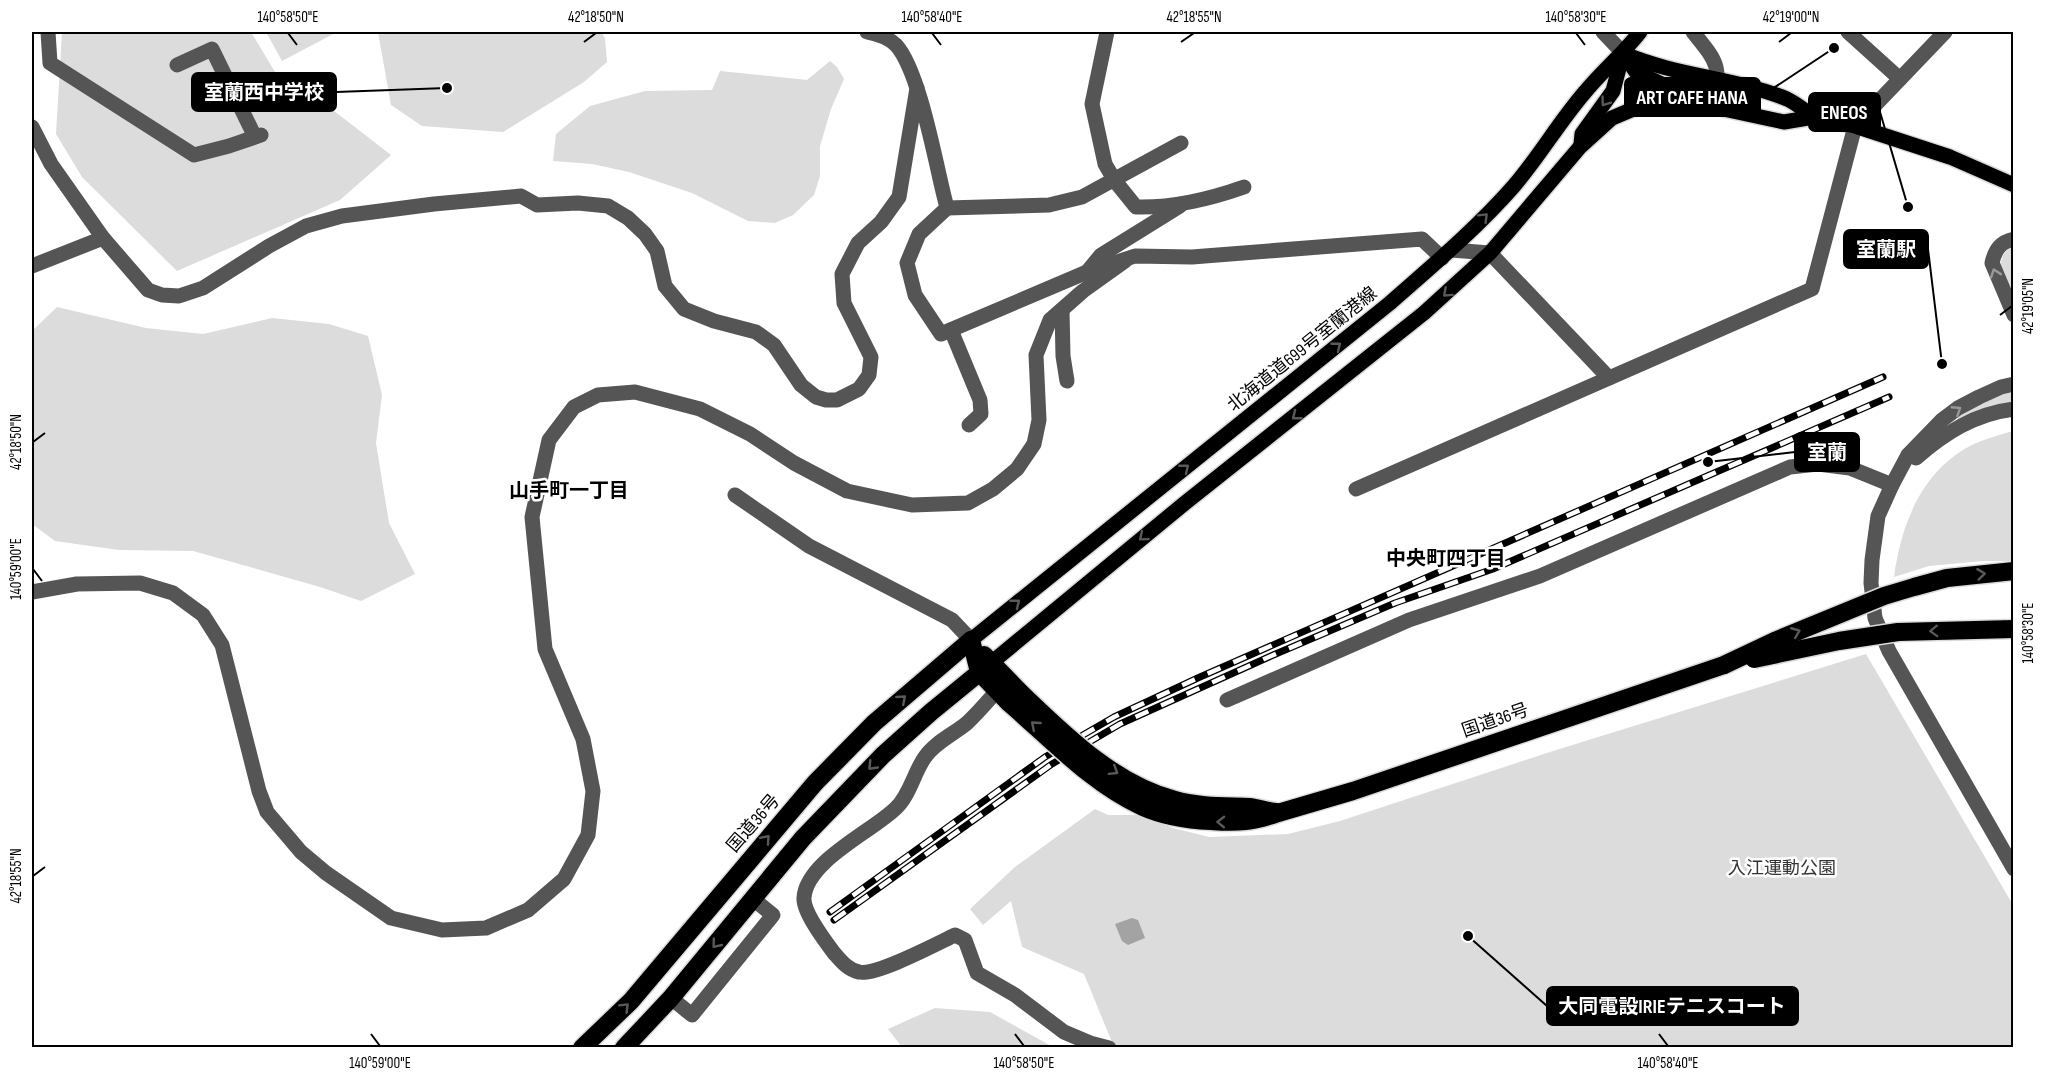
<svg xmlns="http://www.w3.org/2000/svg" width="2045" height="1079" font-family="'Sofia Sans Condensed','Noto Sans JP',sans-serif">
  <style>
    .green { fill: #dcdcdc }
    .water { fill: #a3a3a3 }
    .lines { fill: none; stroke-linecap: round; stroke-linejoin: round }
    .major-casing { stroke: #dbdbdb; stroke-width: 18 }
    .highway-casing { stroke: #dbdbdb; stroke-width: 21 }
    .minor { stroke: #555; stroke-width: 15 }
    .major { stroke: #000; stroke-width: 15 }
    .highway { stroke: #000; stroke-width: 18 }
    .rail-casing { stroke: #000; stroke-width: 7 }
    .rail { stroke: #fff; stroke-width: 4.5; stroke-dasharray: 14; stroke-linecap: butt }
    .highway-bridge-casing { stroke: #dbdbdb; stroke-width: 21; stroke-linecap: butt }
    .highway-bridge { stroke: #000; stroke-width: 18 }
    .oneway { stroke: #595959 }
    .oneway2 { stroke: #999 }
    .ticks { fill: none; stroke: #000; stroke-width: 2 }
    .labels { text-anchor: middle; stroke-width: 5; stroke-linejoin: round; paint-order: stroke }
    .street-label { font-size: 18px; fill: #000; stroke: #fff }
    .park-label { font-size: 18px; fill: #333; stroke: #fff }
    .neighbourhood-label { font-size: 20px; font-weight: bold; fill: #000; stroke: #fff }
    .leader { fill: none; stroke: #000; stroke-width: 2 }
    .callout-dot { fill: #000; stroke: #fff; stroke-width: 2 }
    .callout { fill: #000; stroke: #000; stroke-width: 2 }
    .callout-label { font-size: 20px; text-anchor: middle; font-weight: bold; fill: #fff }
    .neatline { fill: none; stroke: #000; stroke-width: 2 }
    .ticks-label { font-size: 15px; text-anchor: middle; fill: #000 }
  </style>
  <rect width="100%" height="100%" fill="#fff"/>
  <g class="green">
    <path d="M62,32H251L284,87L329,107L391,155L340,200L177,271L82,177L56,134Z"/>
    <path d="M266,32H337L282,61Z"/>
    <path d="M378,32H601L605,38L607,62L584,82L503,132L422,126L391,105Z"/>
    <path d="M830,61L837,67L844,79L831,109L820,146V176L814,195L793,215L775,223L748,221L692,193L629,172L592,164L553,161L556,134L590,106L645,91L712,90L720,71L807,80Z"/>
    <path d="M2013,246V299L2000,265L2004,253Z"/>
    <path d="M57,307L146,328L203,334L272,318L329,324L368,336L382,395L376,443L389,523L415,574L361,601L320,587L193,551L119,550L55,541L32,524V331Z"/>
    <path d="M2013,388V404L1958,420V417L1987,398Z"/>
    <path d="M2013,431V561H1983L1929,566L1894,577C1901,525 1921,472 1970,446C1984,439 1999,435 2013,431Z"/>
    <path d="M1866,654L2013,905V1047H1114L1084,974L1022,947L1011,901L983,925L970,909L1015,867L1095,809L1108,815H1138L1173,828L1209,837L1288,834L1340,821L1553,751Z"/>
    <path d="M935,1008L990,1012L1053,1047H902L888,1029Z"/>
  </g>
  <path class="water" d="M1132,918L1138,920L1145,938L1128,945L1122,941L1115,924Z"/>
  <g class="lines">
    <defs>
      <g id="major">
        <path d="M1623,53L1636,72L1664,85L1706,95"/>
        <path d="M1625,54C1676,76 1735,78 1787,99C1796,103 1805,111 1814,117"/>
        <path d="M1806,116L1855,126L1950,157L2014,185"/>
        <path d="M1581,144L1582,134L1613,91L1623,53"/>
        <path d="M971,640L1390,303C1432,266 1476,229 1513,187C1539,157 1559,122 1585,92C1603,70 1623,54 1640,32"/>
        <path d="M991,663L1185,503L1424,313L1490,253L1580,147L1612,118L1650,102L1659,100L1686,101L1784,122L1814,117"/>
      </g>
      <g id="highway">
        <path d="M971,640L979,672L1009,703"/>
        <path d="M984,655L1021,693"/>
        <path d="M1278,813L1353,791L1724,665"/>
        <path d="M582,1048L631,1001L815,783L874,723L971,640"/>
        <path d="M624,1048L671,998L803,838L883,755L931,712L991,663"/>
      </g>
    </defs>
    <use href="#major" class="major-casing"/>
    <use href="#highway" class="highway-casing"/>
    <g class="minor">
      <path d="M48,32L50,63L194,155L229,146L261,135"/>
      <path d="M867,32C877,34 888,37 896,45C919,70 935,160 944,196L947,208L919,234L907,263L915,295L941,334L1087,272L1135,256L1192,257L1422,239L1442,258"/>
      <path d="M1107,32L1092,104L1105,164L1115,181L1136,207C1172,208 1210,199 1244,187"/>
      <path d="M1603,32L1623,53"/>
      <path d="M1693,32C1718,63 1722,66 1712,107"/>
      <path d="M1848,32L1900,79"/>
      <path d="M177,65L212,49L255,137"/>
      <path d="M32,127L51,164L103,238L148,290L162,295L179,296L203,288L269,246L306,226L342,216L434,204L521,196L537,205L578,203L608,206L628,218L645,234L657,251L665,286L684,309L714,321L756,332L774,345L801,385L816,397L826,400H837L859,389L869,375L871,357L844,303L842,274L858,243L881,222L899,197L917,88"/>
      <path d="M947,208L1049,205L1082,197L1181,143"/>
      <path d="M2014,239C2000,242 1995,250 1992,263L2014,315"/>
      <path d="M1451,250L1490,253L1609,378"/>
      <path d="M32,266L103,238"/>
      <path d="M1087,272L1101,255L1180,206"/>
      <path d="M1062,310L1063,356L1067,381"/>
      <path d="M951,330L980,400L981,414L969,425"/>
      <path d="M2014,384L2001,387L1979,397L1958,408L1942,420L1908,455L1892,485L1878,516L1872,560L1871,583L1875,618L1889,651L2014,869"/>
      <path d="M1916,458C1945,433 1974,414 2014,409"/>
      <path d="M1356,489L1812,289L1855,126L1945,32"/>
      <path d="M735,495L809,546L952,620L971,640"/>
      <path d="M32,592L77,584L140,583L173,593L203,615L222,645L259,791L267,812L301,852L326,873L391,918L442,930L486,928L528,910L564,879L588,835L593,791L583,739L545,649L532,517L549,440L574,407L598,395L635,392L700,409L750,434L794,463L847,491L912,505L968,503L993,489L1017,469L1034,444L1039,420L1036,355L1050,320L1083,291L1125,261"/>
      <path d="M1004,683C992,696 980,711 967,723C954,734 935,742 925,757C914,772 910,795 896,808C873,831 806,861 804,898C803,912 825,941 834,953C841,961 848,970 859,972C876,976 936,944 955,935L965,940L977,973L1015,995L1064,1032L1090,1043L1109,1048"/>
      <path d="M1227,700L1409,620L1540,576L1790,467L1818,464L1850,468L1892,485"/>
      <path d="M671,998L692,1015L773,915L753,899"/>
    </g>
    <use href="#major" class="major"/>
    <use href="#highway" class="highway"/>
    <defs>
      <g id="rail">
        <path d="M830,912L1045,757L1114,717L1200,677L1883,377"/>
        <path d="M834,920L1052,764L1120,724L1271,656L1395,603L1493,569L1889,397"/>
      </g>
    </defs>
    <use href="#rail" class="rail-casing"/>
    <use href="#rail" class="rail"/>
    <defs>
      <g id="highway-bridge">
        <path d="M1754,659L1839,641L1898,632L2014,629"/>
        <path d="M1724,665L1777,640L1884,596L1914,587L1947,578L2014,571"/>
        <path d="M1021,693C1066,736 1114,784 1175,800C1200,807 1224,806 1249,807C1258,808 1267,811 1276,812"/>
        <path d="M1009,703C1051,739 1092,784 1143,807C1163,816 1189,820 1211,821C1238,823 1253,822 1278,813"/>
      </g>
    </defs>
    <use href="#highway-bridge" class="highway-bridge-casing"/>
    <use href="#highway-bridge" class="highway-bridge"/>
  </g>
  <defs><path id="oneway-chevron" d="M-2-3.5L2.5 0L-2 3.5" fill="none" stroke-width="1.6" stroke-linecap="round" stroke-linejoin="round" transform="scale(1.5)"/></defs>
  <g class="oneway">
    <use href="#oneway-chevron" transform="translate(1605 102) rotate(126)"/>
    <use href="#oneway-chevron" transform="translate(1484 217) rotate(-45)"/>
    <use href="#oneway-chevron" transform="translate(1447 293) rotate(138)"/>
    <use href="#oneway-chevron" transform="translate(1337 346) rotate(-39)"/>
    <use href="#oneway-chevron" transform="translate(1296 416) rotate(142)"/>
    <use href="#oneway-chevron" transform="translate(1185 468) rotate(-39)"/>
    <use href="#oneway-chevron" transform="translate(1143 537) rotate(140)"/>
    <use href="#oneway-chevron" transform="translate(1981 574) rotate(-7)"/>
    <use href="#oneway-chevron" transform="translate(1016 603) rotate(-39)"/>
    <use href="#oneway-chevron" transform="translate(1934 631) rotate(178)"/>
    <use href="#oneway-chevron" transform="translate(1796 632) rotate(-22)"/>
    <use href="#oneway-chevron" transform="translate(902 699) rotate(-41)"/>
    <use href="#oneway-chevron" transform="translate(1035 725) rotate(-139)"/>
    <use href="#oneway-chevron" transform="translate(872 766) rotate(134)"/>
    <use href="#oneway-chevron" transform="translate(1114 771) rotate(32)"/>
    <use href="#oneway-chevron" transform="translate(1221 822) rotate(-179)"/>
    <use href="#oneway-chevron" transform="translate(766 839) rotate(-49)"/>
    <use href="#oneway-chevron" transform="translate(716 944) rotate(129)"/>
    <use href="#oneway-chevron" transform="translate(625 1007) rotate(-45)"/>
  </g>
  <g class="oneway2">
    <use href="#oneway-chevron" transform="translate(1995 273) rotate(-109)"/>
    <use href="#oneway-chevron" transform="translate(1957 410) rotate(-33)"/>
  </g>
  <path class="ticks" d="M288,33L297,45M932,33L941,45M1576,33L1585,45M584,42L596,33M1181,42L1194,33M1779,42L1791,33M2000,315L2012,306M33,442L45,433M33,569L42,581M2003,621L2012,633M33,876L45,867M371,1034L380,1046M1015,1034L1024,1046M1659,1034L1668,1046"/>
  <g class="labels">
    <g class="street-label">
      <text transform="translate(1302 349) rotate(-39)" y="6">北海道道699号室蘭港線</text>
      <text transform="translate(1495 720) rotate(-19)" y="6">国道36号</text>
      <text transform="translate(753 823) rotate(-49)" y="6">国道36号</text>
    </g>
    <g class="park-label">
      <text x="1782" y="874">入江運動公園</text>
    </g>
    <g class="neighbourhood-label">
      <text x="569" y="497">山手町一丁目</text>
      <text x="1446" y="565">中央町四丁目</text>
    </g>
  </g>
  <path class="leader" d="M447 88L336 92M1834 48L1760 97M1908 207L1880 112M1942 364L1928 249M1708 462L1795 452M1468 936L1547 1006"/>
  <g class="callout-dot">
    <circle cx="447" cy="88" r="6"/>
    <circle cx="1834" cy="48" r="6"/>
    <circle cx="1908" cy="207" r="6"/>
    <circle cx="1942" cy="364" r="6"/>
    <circle cx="1708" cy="462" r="6"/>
    <circle cx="1468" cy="936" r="6"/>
  </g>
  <g class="callout">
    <rect x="192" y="73" width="144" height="38" rx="6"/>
    <rect x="1625" y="78" width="135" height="38" rx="6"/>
    <rect x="1809" y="93" width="71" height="38" rx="6"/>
    <rect x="1844" y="230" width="84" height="38" rx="6"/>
    <rect x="1795" y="433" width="64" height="38" rx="6"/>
    <rect x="1547" y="987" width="251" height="38" rx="6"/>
  </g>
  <g class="callout-label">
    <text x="264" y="99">室蘭西中学校</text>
    <text x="1692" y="104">ART CAFE HANA</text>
    <text x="1844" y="119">ENEOS</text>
    <text x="1886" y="256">室蘭駅</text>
    <text x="1827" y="459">室蘭</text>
    <text x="1672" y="1013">大同電設IRIEテニスコート</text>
  </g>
  <rect width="2045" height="1079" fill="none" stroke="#ffffff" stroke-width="66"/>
  <rect x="33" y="33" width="1979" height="1013" class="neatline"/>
  <g class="ticks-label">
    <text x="288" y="22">140°58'50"E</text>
    <text x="596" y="22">42°18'50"N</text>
    <text x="932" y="22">140°58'40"E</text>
    <text x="1194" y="22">42°18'55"N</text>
    <text x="1576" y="22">140°58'30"E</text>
    <text x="1791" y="22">42°19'00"N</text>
    <text transform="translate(2028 306) rotate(-90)" y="5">42°19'05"N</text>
    <text transform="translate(16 442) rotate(-90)" y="5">42°18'50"N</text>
    <text transform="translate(16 569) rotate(-90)" y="5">140°59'00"E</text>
    <text transform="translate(2028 633) rotate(-90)" y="5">140°58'30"E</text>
    <text transform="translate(16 876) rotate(-90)" y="5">42°18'55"N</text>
    <text x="380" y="1068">140°59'00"E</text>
    <text x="1024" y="1068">140°58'50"E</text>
    <text x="1668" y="1068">140°58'40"E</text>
  </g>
</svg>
